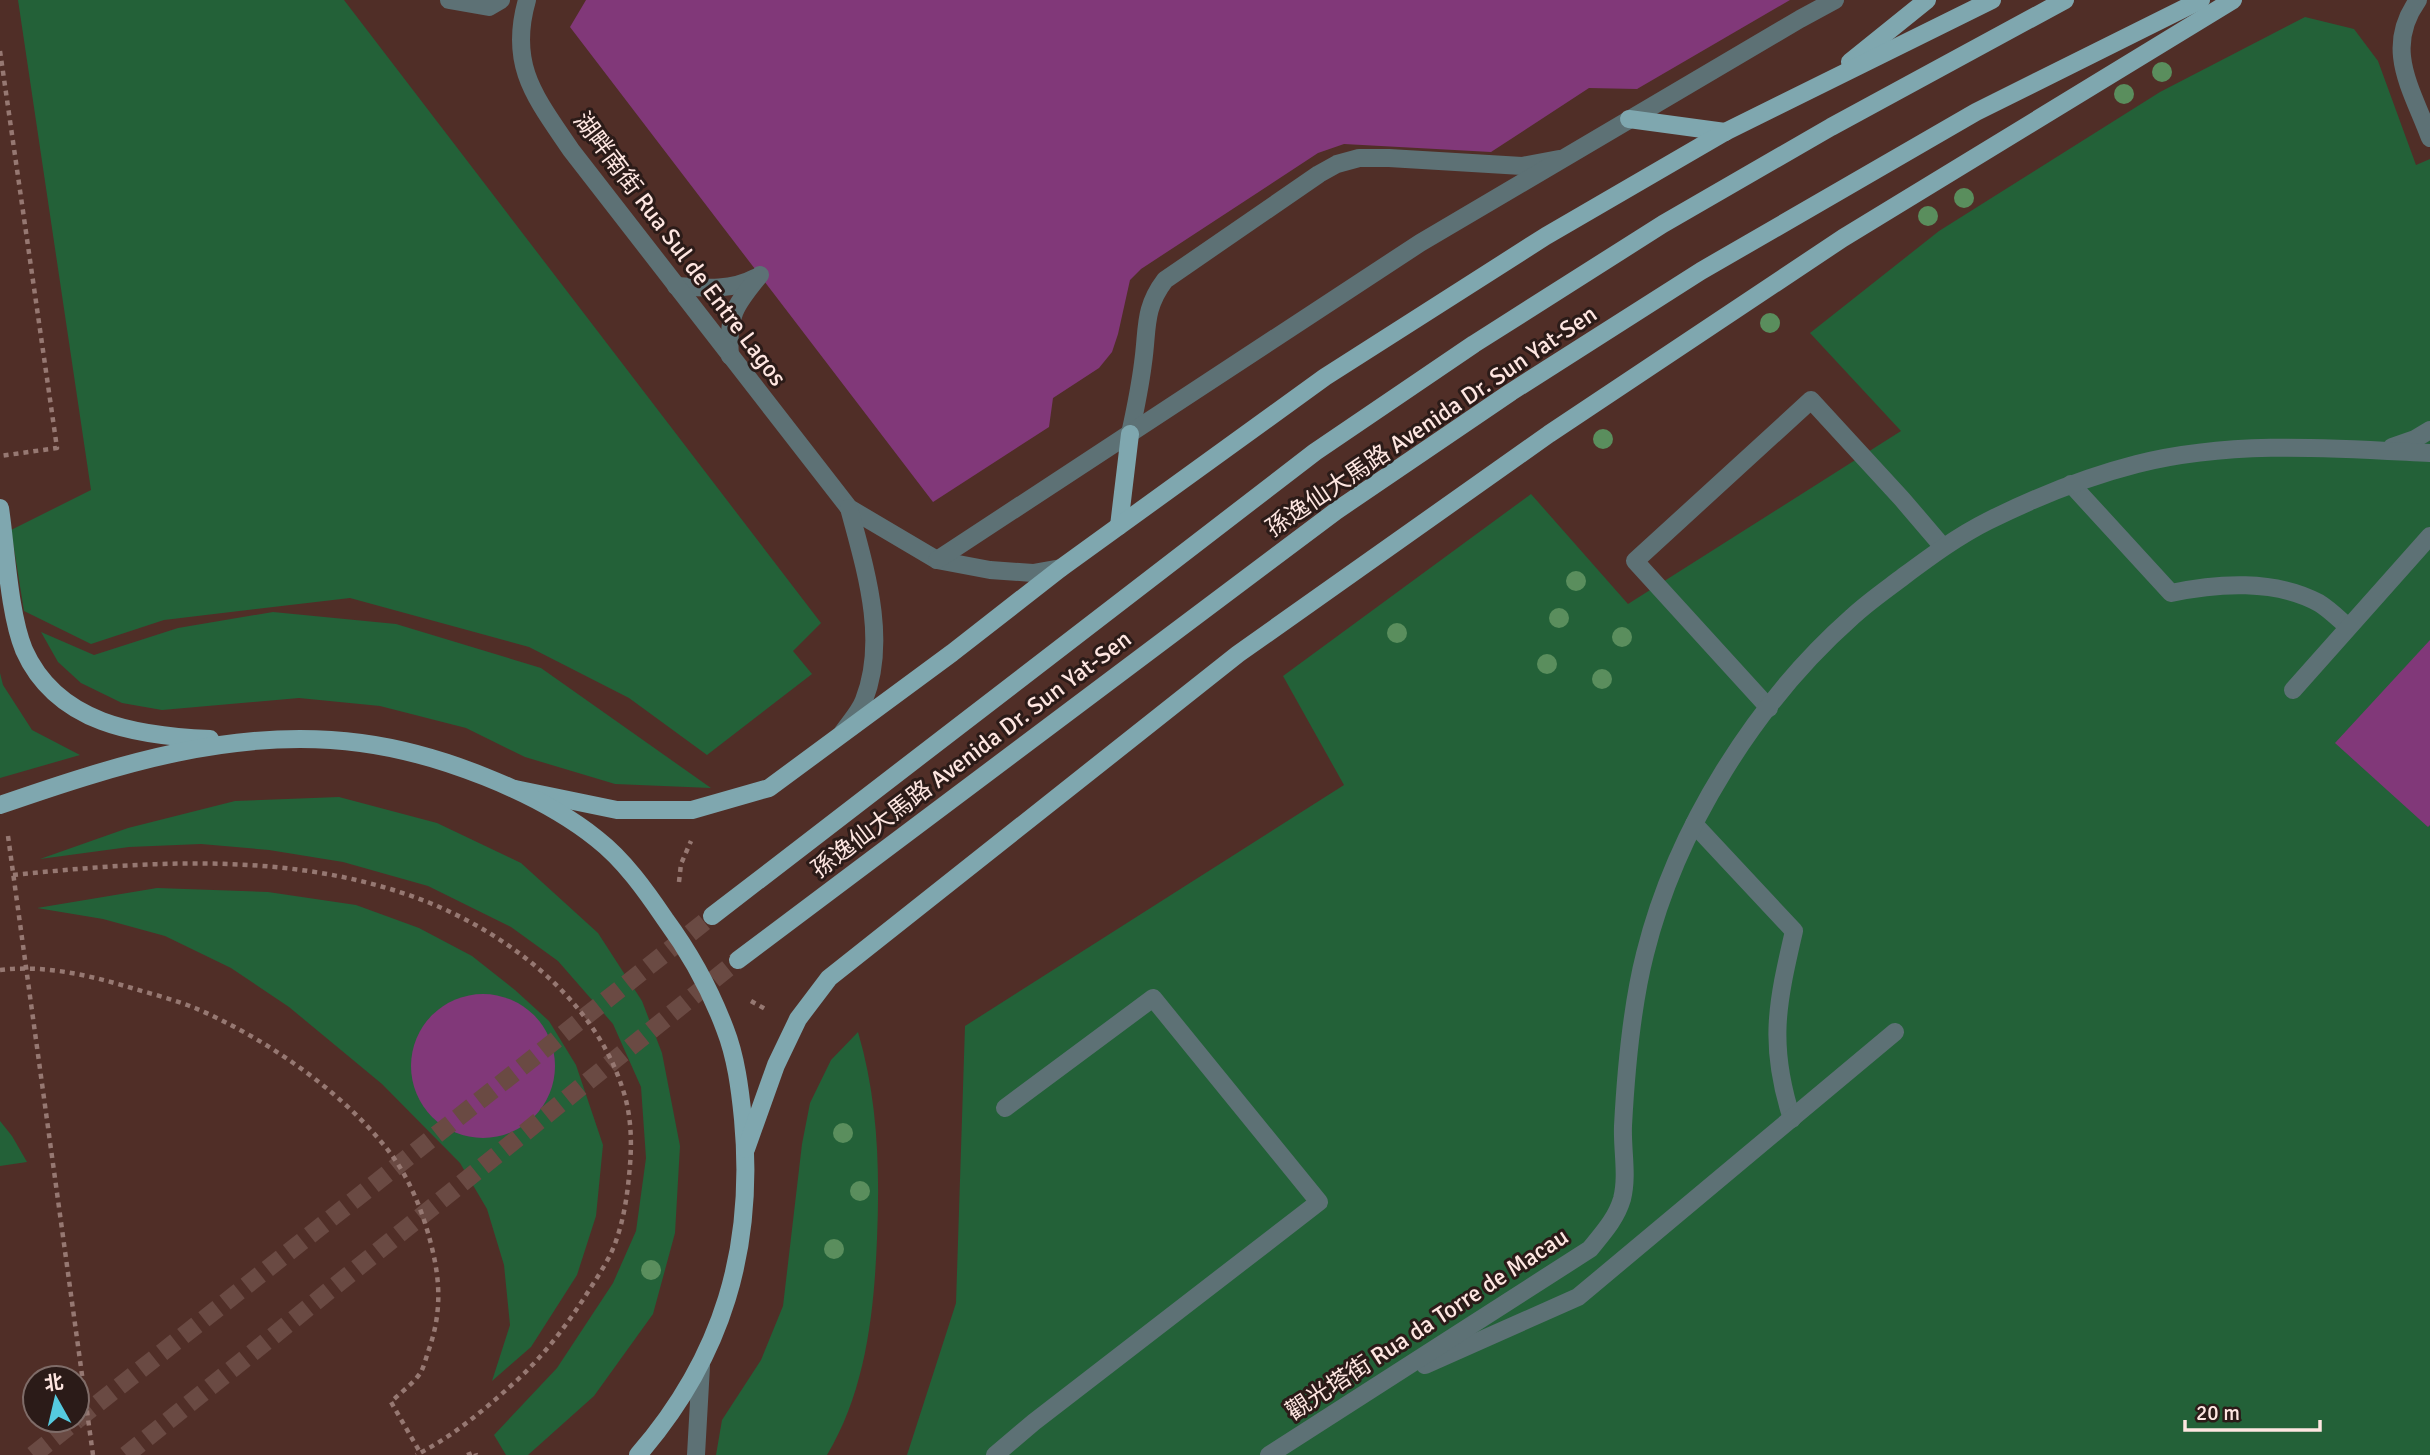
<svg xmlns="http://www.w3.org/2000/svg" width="2430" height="1455" font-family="Signika,'Noto Sans SC',sans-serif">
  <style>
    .green { fill: #236138 }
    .building { fill: #813879 }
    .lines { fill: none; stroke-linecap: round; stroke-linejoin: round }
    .primary-tunnel { stroke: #6a4a43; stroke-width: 18; stroke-dasharray: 18 9; stroke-linecap: butt }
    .path { stroke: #967872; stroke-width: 4.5; stroke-dasharray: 5 5; stroke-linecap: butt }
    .lane { stroke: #5d7175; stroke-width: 18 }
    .street { stroke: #5d7175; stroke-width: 18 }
    .primary { stroke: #7fa7af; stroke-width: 18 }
    .tree { fill: #5a8e5d }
    .labels { text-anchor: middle; stroke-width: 6; stroke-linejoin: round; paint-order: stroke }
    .street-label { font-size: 24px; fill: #fee6e1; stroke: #2b1b18 }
  </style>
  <rect width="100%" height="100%" fill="#502e27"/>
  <g class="green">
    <path d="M18,0H344L821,623L793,651L812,674L707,755L629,698L529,647L350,598L164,620L91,644L24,611L11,530L91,490Z"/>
    <path d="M2305,17L2354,29L2378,61L2416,165L2430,159V1455H907L956,1303L965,1026L1344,785L1283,676L1531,494L1628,604L1901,431L1810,333L1939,231L2160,92Z"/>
    <path d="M273,612L396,624L541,668L711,788L615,784L525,757L466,728L380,706L299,698L162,710L122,703L81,683L58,662L41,632L94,655L178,628Z"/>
    <path d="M0,673L3,685L32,730L80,755L0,778Z"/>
    <path d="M339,797L437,823L521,863L598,933L642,1001L662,1053L680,1146L675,1233L653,1314L594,1396L528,1455H506L494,1435L557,1368L613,1283L636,1231L646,1158L641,1087L613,1024L558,961L511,927L428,886L343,862L269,850L201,844L129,847L40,859L128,828L235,801Z"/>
    <path d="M157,888L268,892L356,905L419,928L472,956L515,990L549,1021L576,1065L603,1145L596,1216L577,1275L531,1347L492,1381L510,1325L504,1265L487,1209L460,1163L382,1084L289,1007L231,968L165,936L103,919L37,908Z"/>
    <path d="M858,1032C878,1100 880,1168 877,1239C874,1312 866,1390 827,1455H716L722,1420L761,1360L783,1306L802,1144L810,1103L831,1060Z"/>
    <path d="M0,1121L12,1136L27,1162L0,1166Z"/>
  </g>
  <g class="building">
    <path d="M586,0H1790L1637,89L1589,88L1491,152L1344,144L1318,153L1141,269L1130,280L1118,334L1112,352L1099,368L1053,398L1049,427L933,502L570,27Z"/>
    <path d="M2430,640V825L2428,827L2335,743Z"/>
    <circle cx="483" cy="1066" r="72"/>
  </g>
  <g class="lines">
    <g class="primary-tunnel">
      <path d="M77,1420L712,916"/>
      <path d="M33,1455L77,1420"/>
      <path d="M126,1455L738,960"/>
    </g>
    <g class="path">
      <path d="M0,51L57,448L0,456"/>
      <path d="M8,836L93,1455"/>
      <path d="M13,875C151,861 298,850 430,903C513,937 596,1003 623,1090C631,1114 632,1140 630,1165C628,1190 625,1214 617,1238C612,1254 602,1270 593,1284C570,1321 546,1354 514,1383C484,1410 452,1437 416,1455"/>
      <path d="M679,882L681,864L691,841"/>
      <path d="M0,970C43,965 84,974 125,986C148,993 173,999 195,1008C263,1037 336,1087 383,1144C408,1173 423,1211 432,1248C441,1285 441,1316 428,1352C426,1358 424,1366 421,1372C414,1383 400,1393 391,1402L421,1454"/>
      <path d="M751,1001L767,1010"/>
      <path d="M467,1455L475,1452L476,1455"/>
    </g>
    <g class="lane">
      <path d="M676,286C703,288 731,291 755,278"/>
      <path d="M730,356C727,316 735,305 760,275"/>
      <path d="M1130,434C1135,411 1140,387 1143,363C1148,329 1143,309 1165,280L1319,174L1337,164L1359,158H1389L1522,166L1559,159"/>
      <path d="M995,1455L1034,1422L1319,1202L1153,998L1005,1108"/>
    </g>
    <g class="street">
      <path d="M449,0L489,7L501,0"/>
      <path d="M527,0C508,66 536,98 571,150L849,508L937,560L990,570L1033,573L1061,568"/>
      <path d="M2418,0C2383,49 2412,89 2430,138"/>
      <path d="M2392,447L2415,439L2430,430"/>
      <path d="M2071,484L2171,593C2217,583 2275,579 2319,603C2329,609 2339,619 2348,627"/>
      <path d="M937,560L1420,243L1800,19L1835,0"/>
      <path d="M2293,690L2430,536"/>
      <path d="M1769,708L1635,561L1811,400L1902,499L1943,547"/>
      <path d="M843,732C850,722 860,711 864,700C888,639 865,568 849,508"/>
      <path d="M1694,824L1794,931C1777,1004 1768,1045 1792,1119"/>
      <path d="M1425,1365L1578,1297L1895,1032"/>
      <path d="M696,1455L701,1366"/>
      <path d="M1269,1455L1590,1249C1603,1233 1616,1219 1622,1199C1628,1175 1622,1150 1623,1126C1626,1069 1631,1009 1645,954C1676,829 1756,702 1852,617C1868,602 1887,589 1904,576C1931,556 1958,536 1988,521C2036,497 2086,477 2137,464C2232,440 2333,448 2430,453"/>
    </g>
    <g class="primary">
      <path d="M1850,62L1927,0"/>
      <path d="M1629,119L1725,132"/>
      <path d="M0,508C6,548 9,614 24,650C57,724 137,736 210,739"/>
      <path d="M1119,526L1130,434"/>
      <path d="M515,789L617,810H692L769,788L952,653L1061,568L1325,377L1546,236L1725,132L1992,0"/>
      <path d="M0,805C116,765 236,726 361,743C437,753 537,791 597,839C624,860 646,891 665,919C690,953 710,989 725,1029C736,1057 740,1089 743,1119C755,1248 723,1357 638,1455"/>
      <path d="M712,916L1315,452L1474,344L1663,224L1831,127L2065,0"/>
      <path d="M738,960L1336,511L1511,392L1701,271L1976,112L2201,0"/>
      <path d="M746,1149L776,1065L798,1019L829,978L1238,654L1549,434L1843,238L2233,0"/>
    </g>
  </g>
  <g class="tree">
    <circle cx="2162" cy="72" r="10"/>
    <circle cx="2124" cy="94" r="10"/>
    <circle cx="1964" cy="198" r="10"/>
    <circle cx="1928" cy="216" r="10"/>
    <circle cx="1770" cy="323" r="10"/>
    <circle cx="1603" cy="439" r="10"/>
    <circle cx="1576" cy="581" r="10"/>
    <circle cx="1559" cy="618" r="10"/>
    <circle cx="1397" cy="633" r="10"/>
    <circle cx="1622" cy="637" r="10"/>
    <circle cx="1547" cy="664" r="10"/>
    <circle cx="1602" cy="679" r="10"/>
    <circle cx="843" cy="1133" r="10"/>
    <circle cx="860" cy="1191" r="10"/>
    <circle cx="834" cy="1249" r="10"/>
    <circle cx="651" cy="1270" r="10"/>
  </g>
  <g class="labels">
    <g class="street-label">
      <text transform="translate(680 249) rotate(53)" y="8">湖畔南街 Rua Sul de Entre Lagos</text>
      <text transform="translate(1431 421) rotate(-34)" y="8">孫逸仙大馬路 Avenida Dr. Sun Yat-Sen</text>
      <text transform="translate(971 754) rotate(-37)" y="8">孫逸仙大馬路 Avenida Dr. Sun Yat-Sen</text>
      <text transform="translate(1427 1324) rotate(-33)" y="8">觀光塔街 Rua da Torre de Macau</text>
    </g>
  </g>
  <g transform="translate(56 1399) rotate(352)"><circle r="33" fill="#2b1b18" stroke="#7f6c68" stroke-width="2"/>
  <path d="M0-5L12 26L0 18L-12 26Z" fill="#55cadf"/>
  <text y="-10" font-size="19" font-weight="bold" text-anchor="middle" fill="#fee6e1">北</text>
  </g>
  <path d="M2185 1420v10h135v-10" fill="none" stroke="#fee6e1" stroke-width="3.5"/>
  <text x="2196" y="1420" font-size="21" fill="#fee6e1" stroke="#2b1b18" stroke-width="5" paint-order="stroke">20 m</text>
</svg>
